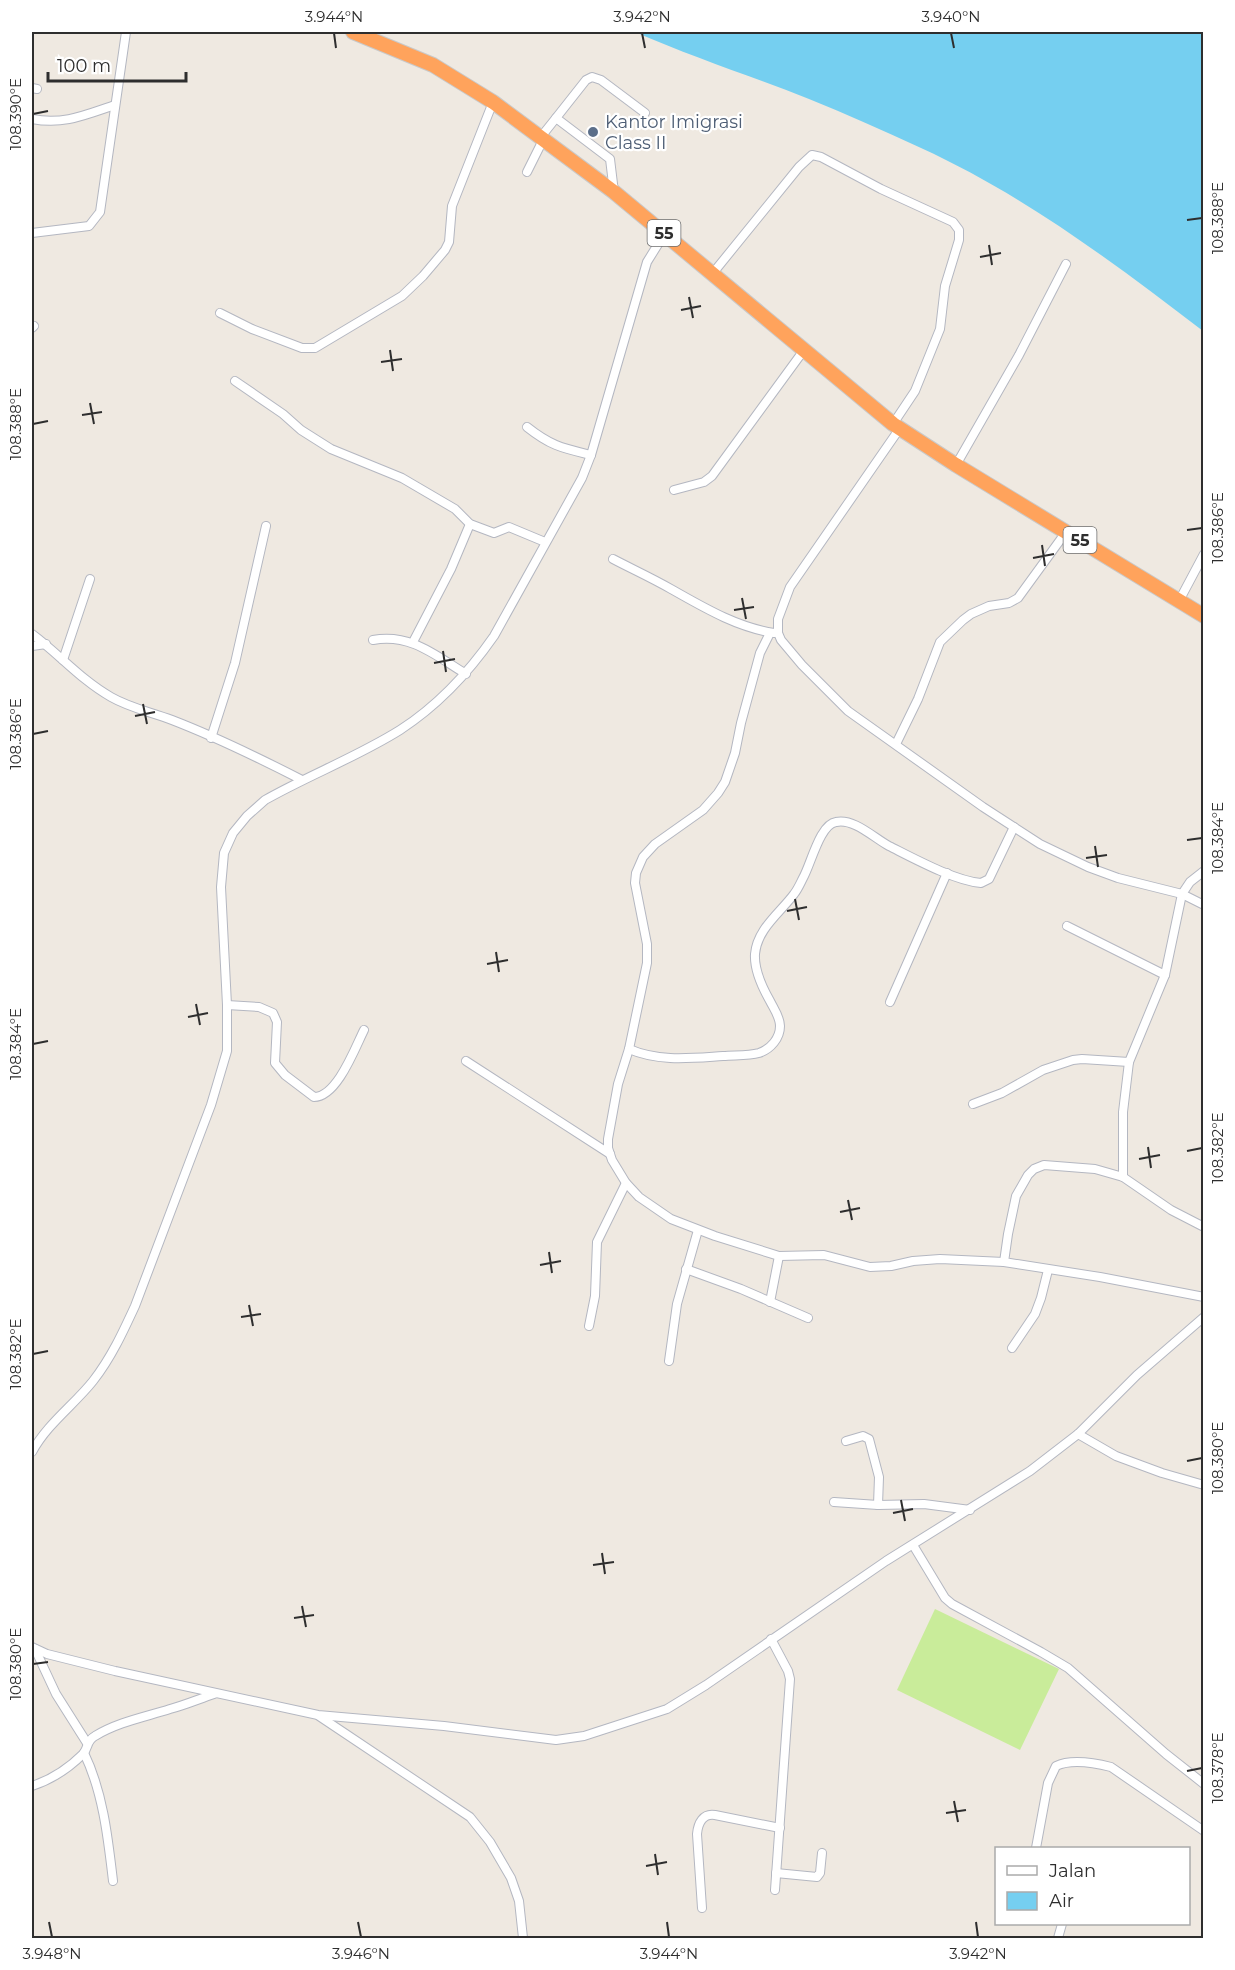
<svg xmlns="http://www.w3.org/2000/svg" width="1235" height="1970" font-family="Montserrat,sans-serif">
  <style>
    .pitch { fill: #c9ec9a }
    .water { fill: #75cff0 }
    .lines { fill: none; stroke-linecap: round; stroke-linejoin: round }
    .street-casing { stroke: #b4b7c1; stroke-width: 10 }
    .highway-casing { stroke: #c9c9c9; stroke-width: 16 }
    .street { stroke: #fff; stroke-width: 8 }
    .highway { stroke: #ffa35c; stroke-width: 14 }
    .ticks { fill: none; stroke: #2e2e2e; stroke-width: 2 }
    .service-dot { fill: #5c6f8a; stroke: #fff; stroke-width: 2 }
    .labels { text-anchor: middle; stroke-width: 4.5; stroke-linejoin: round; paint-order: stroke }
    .shield { fill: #fff; stroke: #6d6d6d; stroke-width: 1.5 }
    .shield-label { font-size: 16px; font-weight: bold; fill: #2e2e2e }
    .service-label { font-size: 18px; fill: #4e5e75; stroke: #fff; text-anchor: start }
    .neatline { fill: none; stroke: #2e2e2e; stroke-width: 2 }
    .ticks-label { font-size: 15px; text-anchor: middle; fill: #2e2e2e }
  </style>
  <rect width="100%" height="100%" fill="#efe9e1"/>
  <path class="pitch" d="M935,1609L1059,1669L1020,1750L897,1690Z"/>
  <path class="water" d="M635,32H1203V331C1114,263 1024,195 921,148C884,131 846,114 809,99C751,76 692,57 635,32Z"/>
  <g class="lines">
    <defs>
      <g id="street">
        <path d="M32,88L37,89"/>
        <path d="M556,118L586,80L592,77L601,80L645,113"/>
        <path d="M32,119C64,125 85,115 115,105"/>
        <path d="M540,138L556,118L610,159L614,192"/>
        <path d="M527,172L543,140"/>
        <path d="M32,233L89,226L100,212L126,32"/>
        <path d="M713,273L799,167L812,155L821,157L881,189L953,222L959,230V240L945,286L940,329L915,391L893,424"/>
        <path d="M220,313L252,329L302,348H315L402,296L423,276L445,250L449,242L452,206L493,102"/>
        <path d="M32,328L34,326"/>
        <path d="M235,381L283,414L301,430L331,449L402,478L455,509L470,524L494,533L509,527L545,542"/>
        <path d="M527,427C551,446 562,448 591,455"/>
        <path d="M900,428L790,587L778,619V633L781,640L802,665L848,711L983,807L1040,844L1088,867L1118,878L1182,894L1204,905"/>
        <path d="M956,465L1019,355L1066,264"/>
        <path d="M674,490L704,482L712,476L804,350"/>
        <path d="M613,559C632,569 652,578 671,589C703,607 736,627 774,633"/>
        <path d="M1179,601L1204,554"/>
        <path d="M770,633L760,653L741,723L735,753L725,782L718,793L703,810L655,844L643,857L636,873L635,883L647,944V963L629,1049L618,1084L608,1139V1148L612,1160L626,1183L639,1197L671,1219L715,1236L779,1256L824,1255L870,1267L891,1266L913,1261L940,1259L1004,1262"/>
        <path d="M32,634C59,654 81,680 111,697C130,708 151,712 172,720C216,737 259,758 302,780"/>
        <path d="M373,640C411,633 436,656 466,674"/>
        <path d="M413,642L451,569L470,524"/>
        <path d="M32,646L46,644"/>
        <path d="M63,660L90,579"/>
        <path d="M211,738L235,663L266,526"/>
        <path d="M896,744L918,699L940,642L963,620L971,614L989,606L1009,603L1018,598L1066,532"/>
        <path d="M1067,926L1165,975"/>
        <path d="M890,1002L947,873"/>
        <path d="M227,1005L259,1007L273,1013L277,1022L275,1063L285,1075L314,1097C337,1097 355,1048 364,1030"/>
        <path d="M629,1049C659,1062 691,1058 723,1056C735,1055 748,1056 759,1053C771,1049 780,1038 780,1026C780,1017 774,1009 770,1001C762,987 754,970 755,954C757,929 780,913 794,894C798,889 800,884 803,878C811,864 820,824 836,822C854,818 874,838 889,846C913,858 955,881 981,883L989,879L1014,827"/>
        <path d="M466,1061L610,1154"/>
        <path d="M973,1104L1002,1093L1043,1070L1073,1060L1082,1059L1129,1062"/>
        <path d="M1123,1177V1112L1129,1062L1165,975L1182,894L1190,882L1204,871"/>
        <path d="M1204,1227L1171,1210L1123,1177L1095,1169L1044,1165L1034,1169L1028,1175L1016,1196L1008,1234L1004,1262L1100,1277L1204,1297"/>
        <path d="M686,1269L741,1289L808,1318"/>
        <path d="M770,1302L779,1256"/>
        <path d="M589,1326L595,1296L597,1242L626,1183"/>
        <path d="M1012,1348L1035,1314L1041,1298L1048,1270"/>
        <path d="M669,1361L677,1304L698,1230"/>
        <path d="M1078,1434L1116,1456L1162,1473L1204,1485"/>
        <path d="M846,1441L863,1436L869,1439L879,1477L878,1505"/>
        <path d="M32,1452C47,1424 74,1405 93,1381C111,1358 123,1332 135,1306L211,1105L227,1051V1005L221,887L224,853L233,833L247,816L265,800C309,775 357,757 400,730C437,706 469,672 494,636L582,478L591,455L647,262L665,233"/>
        <path d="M834,1502L878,1505L924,1504L970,1510"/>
        <path d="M913,1545L945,1598L952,1604L1041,1652L1068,1668L1166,1754L1204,1784"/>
        <path d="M771,1639L788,1671L790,1679L775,1890"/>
        <path d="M32,1647L47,1654L115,1671L318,1715L444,1726L556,1740L584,1736L667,1709L706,1685L886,1561L1030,1471L1078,1434L1137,1375L1204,1317"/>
        <path d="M35,1649L56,1694L87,1743"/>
        <path d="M319,1716L470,1817L490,1842L511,1878L519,1901L523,1938"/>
        <path d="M84,1753C103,1792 108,1838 113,1881"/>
        <path d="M32,1786C50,1780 69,1768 83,1754C89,1747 86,1741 95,1736C118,1722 145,1717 170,1709C185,1705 199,1699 214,1694"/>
        <path d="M1036,1848L1048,1783L1056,1766C1071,1759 1095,1763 1111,1767L1204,1831"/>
        <path d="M776,1873L817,1877L820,1873L822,1853"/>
        <path d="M702,1908L697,1834C698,1823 703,1813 715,1815L780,1828"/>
        <path d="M1058,1938L1062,1924"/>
      </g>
      <path id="highway" d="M353,32L433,65L493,102L614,192L893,424L956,465L1204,616"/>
    </defs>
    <use href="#street" class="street-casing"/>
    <use href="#highway" class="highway-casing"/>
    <use href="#street" class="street"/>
    <use href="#highway" class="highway"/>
  </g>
  <path class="ticks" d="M334,33L336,48M642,33L645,48M951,33L954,48M33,114L48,111M1187,220L1202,218M989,245L992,265M980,257L1001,253M689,297L693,318M681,310L701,306M390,350L393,371M381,362L402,359M90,403L94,424M82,415L102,412M33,424L48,421M1187,530L1202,528M1042,545L1045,566M1033,558L1054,554M742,598L746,619M734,610L754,607M443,651L446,672M434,663L455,659M143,704L147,724M135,716L155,712M33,734L48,731M1187,840L1202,838M1095,846L1098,867M1086,858L1107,855M795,899L799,920M787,911L807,907M496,952L499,972M487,964L508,960M196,1004L200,1025M188,1017L208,1013M33,1044L48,1041M1148,1147L1151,1168M1187,1151L1202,1148M1139,1159L1160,1155M848,1200L852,1220M840,1212L860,1208M549,1252L552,1273M540,1265L561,1261M249,1305L253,1326M241,1317L261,1314M33,1354L48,1351M1187,1461L1202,1458M901,1500L905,1521M893,1513L913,1509M602,1553L605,1574M593,1565L614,1562M302,1606L306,1627M294,1618L314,1615M33,1664L48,1662M1187,1771L1202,1768M954,1801L958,1822M946,1813L966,1810M655,1854L658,1875M646,1866L667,1862M49,1922L52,1937M358,1922L361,1937M667,1922L669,1937M976,1922L978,1937"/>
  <circle class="service-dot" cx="593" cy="132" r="6"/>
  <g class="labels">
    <g class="shield">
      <rect x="647.5" y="220" width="33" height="26" rx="4.5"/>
      <rect x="1063.5" y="527" width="33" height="26" rx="4.5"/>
    </g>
    <g class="shield-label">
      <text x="664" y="239">55</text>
      <text x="1080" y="546">55</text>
    </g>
    <g class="service-label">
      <text x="605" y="128">Kantor Imigrasi<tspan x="605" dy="21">Class II</tspan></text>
    </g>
  </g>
  <rect width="1235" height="1970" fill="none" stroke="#ffffff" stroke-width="66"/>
  <rect x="995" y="1847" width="195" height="78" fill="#ffffff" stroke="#ababab" stroke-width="1.5"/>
  <rect x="1007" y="1866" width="30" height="9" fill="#ffffff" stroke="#ababab" stroke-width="1.5"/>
  <text x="1049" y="1877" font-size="18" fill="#2e2e2e">Jalan</text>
  <rect x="1007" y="1892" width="30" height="18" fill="#75cff0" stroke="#ababab" stroke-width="1.5"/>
  <text x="1049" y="1907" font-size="18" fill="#2e2e2e">Air</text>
  <path d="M48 72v9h138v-9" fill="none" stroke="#2e2e2e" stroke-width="3"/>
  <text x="57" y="72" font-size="18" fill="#2e2e2e" stroke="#ffffff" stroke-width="4.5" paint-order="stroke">100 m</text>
  <rect x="33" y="33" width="1169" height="1904" class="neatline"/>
  <g class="ticks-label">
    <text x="334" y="22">3.944°N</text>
    <text x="642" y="22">3.942°N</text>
    <text x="951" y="22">3.940°N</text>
    <text transform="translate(16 114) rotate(-90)" y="5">108.390°E</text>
    <text transform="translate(1218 218) rotate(-90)" y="5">108.388°E</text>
    <text transform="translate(16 424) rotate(-90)" y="5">108.388°E</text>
    <text transform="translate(1218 528) rotate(-90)" y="5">108.386°E</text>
    <text transform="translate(16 734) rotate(-90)" y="5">108.386°E</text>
    <text transform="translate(1218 838) rotate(-90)" y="5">108.384°E</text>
    <text transform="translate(16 1044) rotate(-90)" y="5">108.384°E</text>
    <text transform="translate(1218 1148) rotate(-90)" y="5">108.382°E</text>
    <text transform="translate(16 1354) rotate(-90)" y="5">108.382°E</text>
    <text transform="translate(1218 1458) rotate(-90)" y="5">108.380°E</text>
    <text transform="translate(16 1664) rotate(-90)" y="5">108.380°E</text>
    <text transform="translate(1218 1768) rotate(-90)" y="5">108.378°E</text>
    <text x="52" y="1959">3.948°N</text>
    <text x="361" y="1959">3.946°N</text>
    <text x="669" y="1959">3.944°N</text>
    <text x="978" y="1959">3.942°N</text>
  </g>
</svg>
